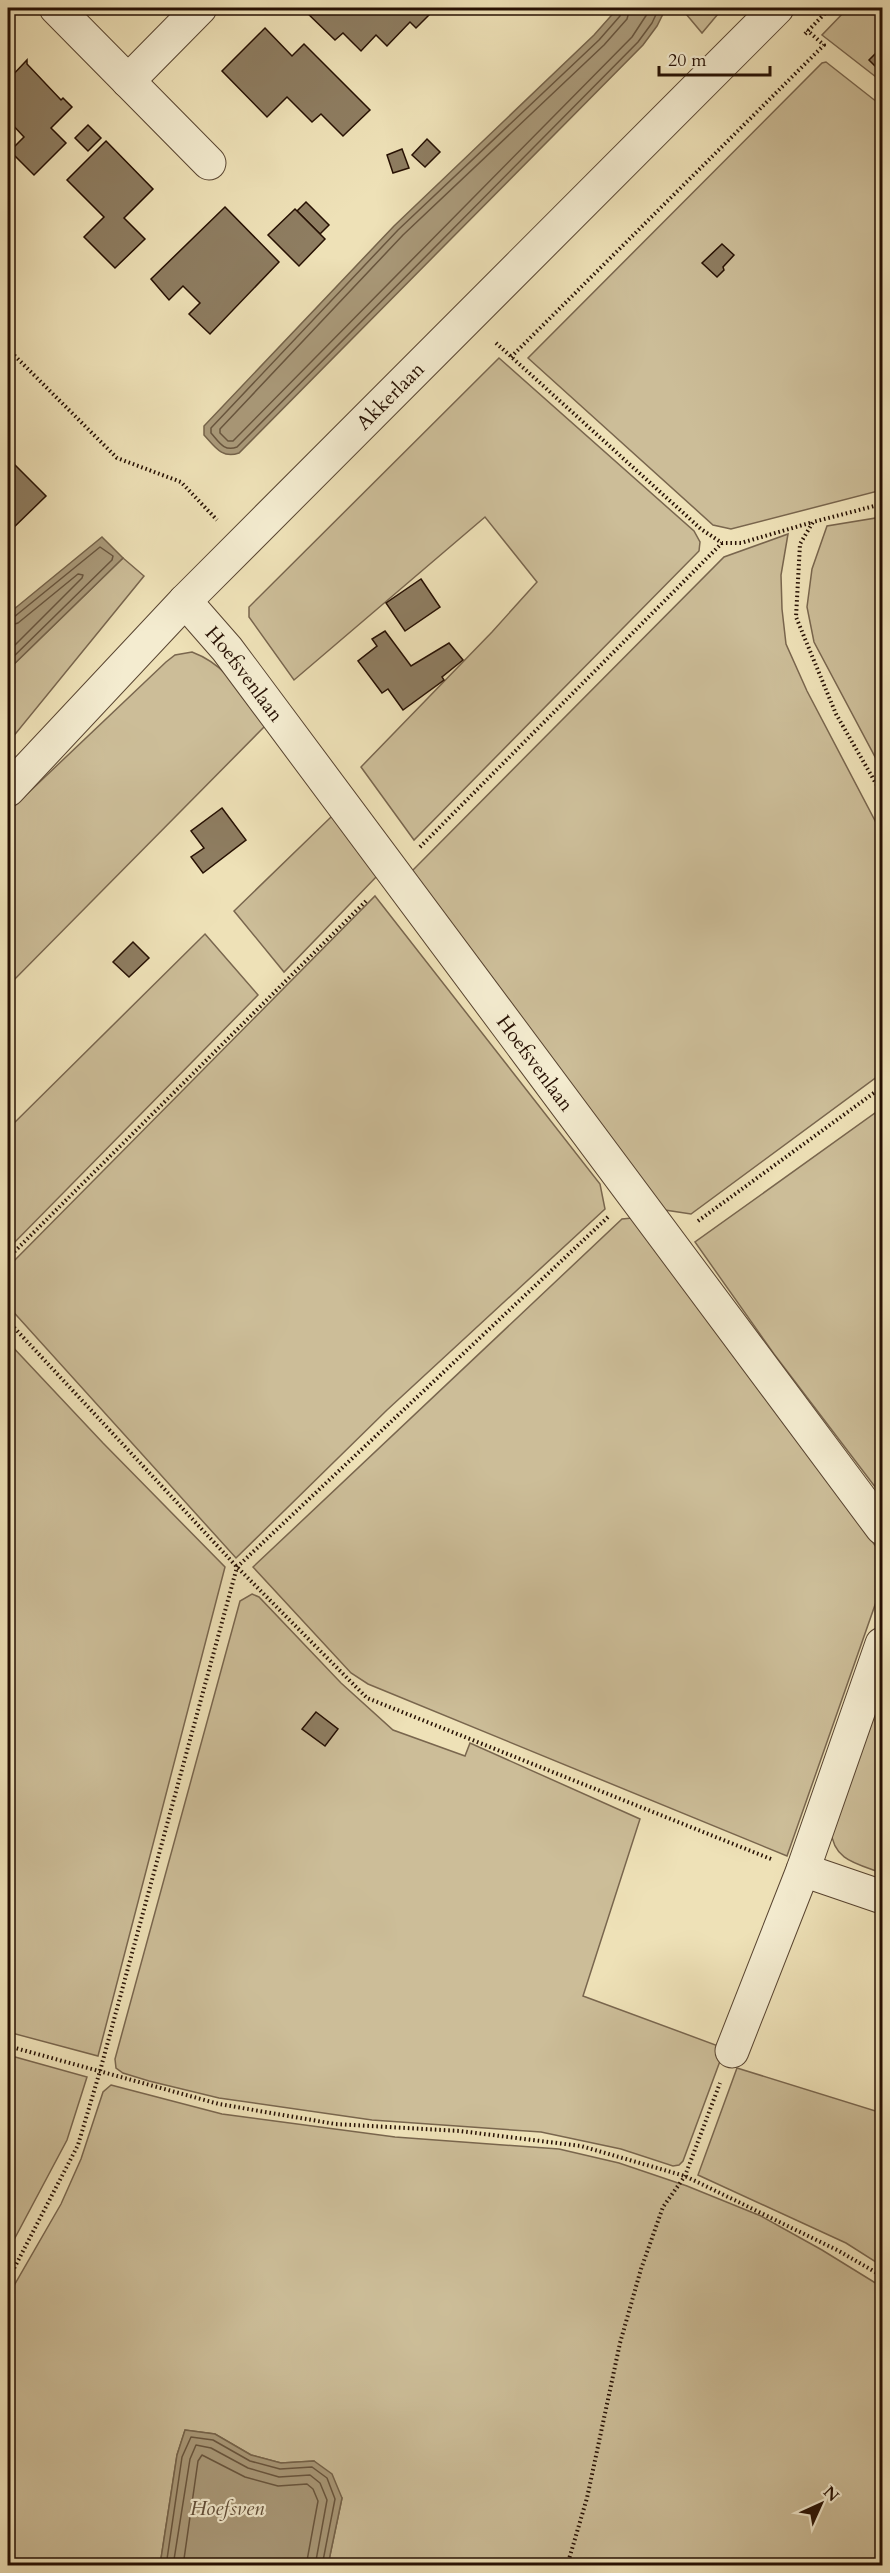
<svg xmlns="http://www.w3.org/2000/svg" width="890" height="2573" font-family="Cardo,serif">
  <style>
    .green { fill: #ccbd98; stroke: #79664e; stroke-width: 1.5 }
    .water { fill: #aa9a7a; stroke: #75634a; stroke-width: 1.5 }
    .lines { fill: none; stroke-linecap: round; stroke-linejoin: round }
    .shore { stroke: #68553e; stroke-width: 1.5 }
    .building { fill: #8e7d61; stroke: #261003; stroke-width: 1.5 }
    .minor-casing { stroke: #584430; stroke-width: 35 }
    .path { stroke: #261003; stroke-width: 4; stroke-dasharray: 1.5 3; stroke-linecap: butt }
    .minor { stroke: #f4ecd0; stroke-width: 33 }
    .labels { text-anchor: middle; stroke-width: 4.5; stroke-linejoin: round; paint-order: stroke }
    .street-label { font-size: 20px; fill: #261003; stroke: #f4ecd0 }
    .water-label { font-size: 21px; font-style: italic; fill: #614e39; stroke: #f4ecd0 }
  </style>
  <rect width="100%" height="100%" fill="#eee1b7"/>
  <filter id="stains"><feTurbulence type="fractalNoise" baseFrequency=".00333" numOctaves="4"/><feColorMatrix values="0 0 0 0 .2 0 0 0 0 .09 0 0 0 0 .02 0 0 0 .5 -.17"/></filter>
  <radialGradient id="worn" r=".72"><stop offset=".6" stop-color="#630" stop-opacity="0"/><stop offset="1" stop-color="#630" stop-opacity=".3"/></radialGradient>
  <g class="green">
    <path d="M681,8H723L702,33Z"/>
    <path d="M848,8H882V69L876,77L822,35Z"/>
    <path d="M826,62L882,106V490L731,529L713,525L528,358L822,63Z"/>
    <path d="M499,358L694,531L700,542L699,551L414,840L361,767L492,632L537,582L485,517L294,680L249,617V607Z"/>
    <path d="M882,517V770L814,642L807,607L812,569L827,526Z"/>
    <path d="M788,534L781,575L782,609L786,644L807,691L882,834V1073L691,1214L665,1210L410,873L724,557Z"/>
    <path d="M123,558L144,576L8,743V670Z"/>
    <path d="M192,652C229,666 242,695 265,726L8,986V812L166,662L175,655Z"/>
    <path d="M332,816L378,875L284,972L234,911Z"/>
    <path d="M375,896L600,1184L605,1209L387,1410L236,1558L8,1306V1267Z"/>
    <path d="M205,934L258,995L8,1249V1129Z"/>
    <path d="M882,1108V1496L774,1354L695,1242Z"/>
    <path d="M632,1218L880,1552L882,1560V1585L787,1856L368,1684L351,1673L253,1567L622,1219Z"/>
    <path d="M8,1342L103,1443L225,1567L98,2056L8,2032Z"/>
    <path d="M252,1594L259,1597L341,1683L393,1730L465,1756L470,1743L640,1819L583,1996L721,2047L723,2053L683,2161L679,2165L673,2166L621,2149L541,2132L372,2120L219,2098L149,2081L123,2073L116,2068L115,2059L240,1601Z"/>
    <path d="M882,1675V1873C858,1864 833,1861 831,1830Z"/>
    <path d="M8,2055L87,2077L67,2140L8,2251Z"/>
    <path d="M737,2068L882,2113V2266L846,2243L698,2175Z"/>
    <path d="M111,2085L222,2114L395,2137L559,2149L619,2163L687,2186L761,2216L822,2250L882,2287V2565H328L342,2498L314,2461L281,2463L251,2455L215,2434L185,2430L177,2455L160,2565H8V2296L61,2204L81,2159L103,2092Z"/>
  </g>
  <g class="water">
    <path d="M618,8H666L657,26L643,45L239,453C222,459 215,447 204,435V426L394,226L594,35Z"/>
    <path d="M102,537L123,558L8,670V614Z"/>
    <path d="M185,2430L215,2434L251,2455L281,2463L314,2461L332,2474L342,2498L328,2565H160L177,2455Z"/>
  </g>
  <g class="lines">
    <g class="shore">
      <path d="M623,8L620,16L599,40L398,230L211,428V433C219,442 224,452 237,447L638,42L652,23L659,8"/>
      <path d="M630,8L627,19L604,45L403,235L220,429V433L228,441H233L632,37L651,8"/>
      <path d="M8,618L14,617L100,547L113,556L112,560L8,662"/>
      <path d="M8,626L18,623L78,574L83,575L82,578L8,652"/>
      <path d="M166,2566L182,2457L191,2437L213,2440L250,2461L280,2469L312,2467L327,2478L335,2499L322,2566"/>
      <path d="M173,2566L190,2459L196,2445L211,2448L248,2468L279,2477L310,2475L320,2483L327,2500L315,2566"/>
      <path d="M183,2566L198,2461L202,2455L245,2477L278,2486L307,2484L313,2489L318,2501L306,2566"/>
    </g>
  </g>
  <g class="building">
    <path d="M302,8H436L416,28L410,22L387,46L376,35L361,51L343,33L335,40Z"/>
    <path d="M265,28L292,56L304,44L370,110L343,136L321,114L312,122L287,97L267,117L222,71Z"/>
    <path d="M882,47V73L869,60Z"/>
    <path d="M27,60V64L61,100L63,98L72,107L51,128L66,143L34,175L10,151L24,137L8,120V80Z"/>
    <path d="M88,125L101,138L88,151L75,138Z"/>
    <path d="M427,139L440,152L425,167L412,155Z"/>
    <path d="M106,141L153,189L124,218L145,239L115,268L84,237L104,217L67,180Z"/>
    <path d="M402,149L409,168L393,173L387,155Z"/>
    <path d="M306,202L329,225L320,234L297,211Z"/>
    <path d="M225,207L279,262L210,334L189,314L200,303L183,286L169,300L151,279Z"/>
    <path d="M295,209L325,239L299,266L268,235Z"/>
    <path d="M722,244L734,255L723,267L724,270L717,277L702,263Z"/>
    <path d="M8,458L46,496L8,533Z"/>
    <path d="M421,579L440,607L405,631L386,603Z"/>
    <path d="M385,631L411,666L449,643L463,660L442,677L444,680L403,710L388,689L382,693L358,661L377,646L372,639Z"/>
    <path d="M222,808L246,840L203,873L191,857L204,848L191,831Z"/>
    <path d="M133,942L149,958L129,977L113,962Z"/>
    <path d="M316,1712L338,1729L325,1746L302,1729Z"/>
  </g>
  <g class="lines">
    <defs>
      <g id="minor">
        <path d="M56,8L209,163"/>
        <path d="M128,81L200,8"/>
        <path id="s1" d="M185,601L227,649L882,1528"/>
        <path id="s2" d="M8,790L185,601L777,8"/>
        <path d="M803,1870L882,1897"/>
        <path d="M732,2051L803,1870L882,1644"/>
      </g>
    </defs>
    <use href="#minor" class="minor-casing"/>
    <g class="path">
      <path d="M805,34L830,8"/>
      <path d="M496,343L701,529L722,543H741L813,522"/>
      <path d="M8,349L117,458L181,482L217,520"/>
      <path d="M511,357L824,45L807,30"/>
      <path d="M882,504L813,522L800,544L796,617L836,714L882,794"/>
      <path d="M420,847L722,543"/>
      <path d="M698,1221L882,1087"/>
      <path d="M8,1258L368,899"/>
      <path d="M8,1321L237,1567L367,1698L771,1859"/>
      <path d="M8,2046L219,2104L335,2124L460,2131L581,2146L685,2176L839,2251L882,2276"/>
      <path d="M8,2280L78,2145L100,2071L237,1567L608,1217"/>
      <path d="M567,2566L587,2498L620,2343L641,2269L663,2207L685,2176L720,2083"/>
    </g>
    <use href="#minor" class="minor"/>
  </g>
  <g class="labels">
    <g class="street-label">
      <text dy="7" stroke="none"><textPath href="#s2" startOffset="549">Akkerlaan</textPath></text>
      <text dy="7" stroke="none"><textPath href="#s1" startOffset="94">Hoefsvenlaan</textPath></text>
      <text dy="7" stroke="none"><textPath href="#s1" startOffset="580">Hoefsvenlaan</textPath></text>
    </g>
    <g class="water-label">
      <text x="227" y="2515">Hoefsven</text>
    </g>
  </g>
  <rect width="890" height="2573" fill="none" stroke="#eee1b7" stroke-width="30"/>
  <rect x="9" y="9" width="872" height="2555" fill="none" stroke="#261003" stroke-width="3"/>
  <rect x="15" y="15" width="860" height="2543" fill="none" stroke="#261003" stroke-width="1.5"/>
  <g transform="translate(821 2504) rotate(45)" stroke="#f4ecd0" stroke-width="4.5" paint-order="stroke">
  <path d="M0-4.5L10 22L0 15L-10 22Z" fill="#261003"/>
  <text y="-9" font-size="16" font-weight="bold" text-anchor="middle" fill="#261003">N</text>
  </g>
  <path d="M659 66v9h111v-9" fill="none" stroke="#261003" stroke-width="3"/>
  <text x="668" y="66" font-size="18" fill="#261003" stroke="#f4ecd0" stroke-width="4.5" paint-order="stroke">20 m</text>
  <rect width="100%" height="100%" filter="url(#stains)"/>
  <rect width="100%" height="100%" fill="url(#worn)"/>
</svg>
